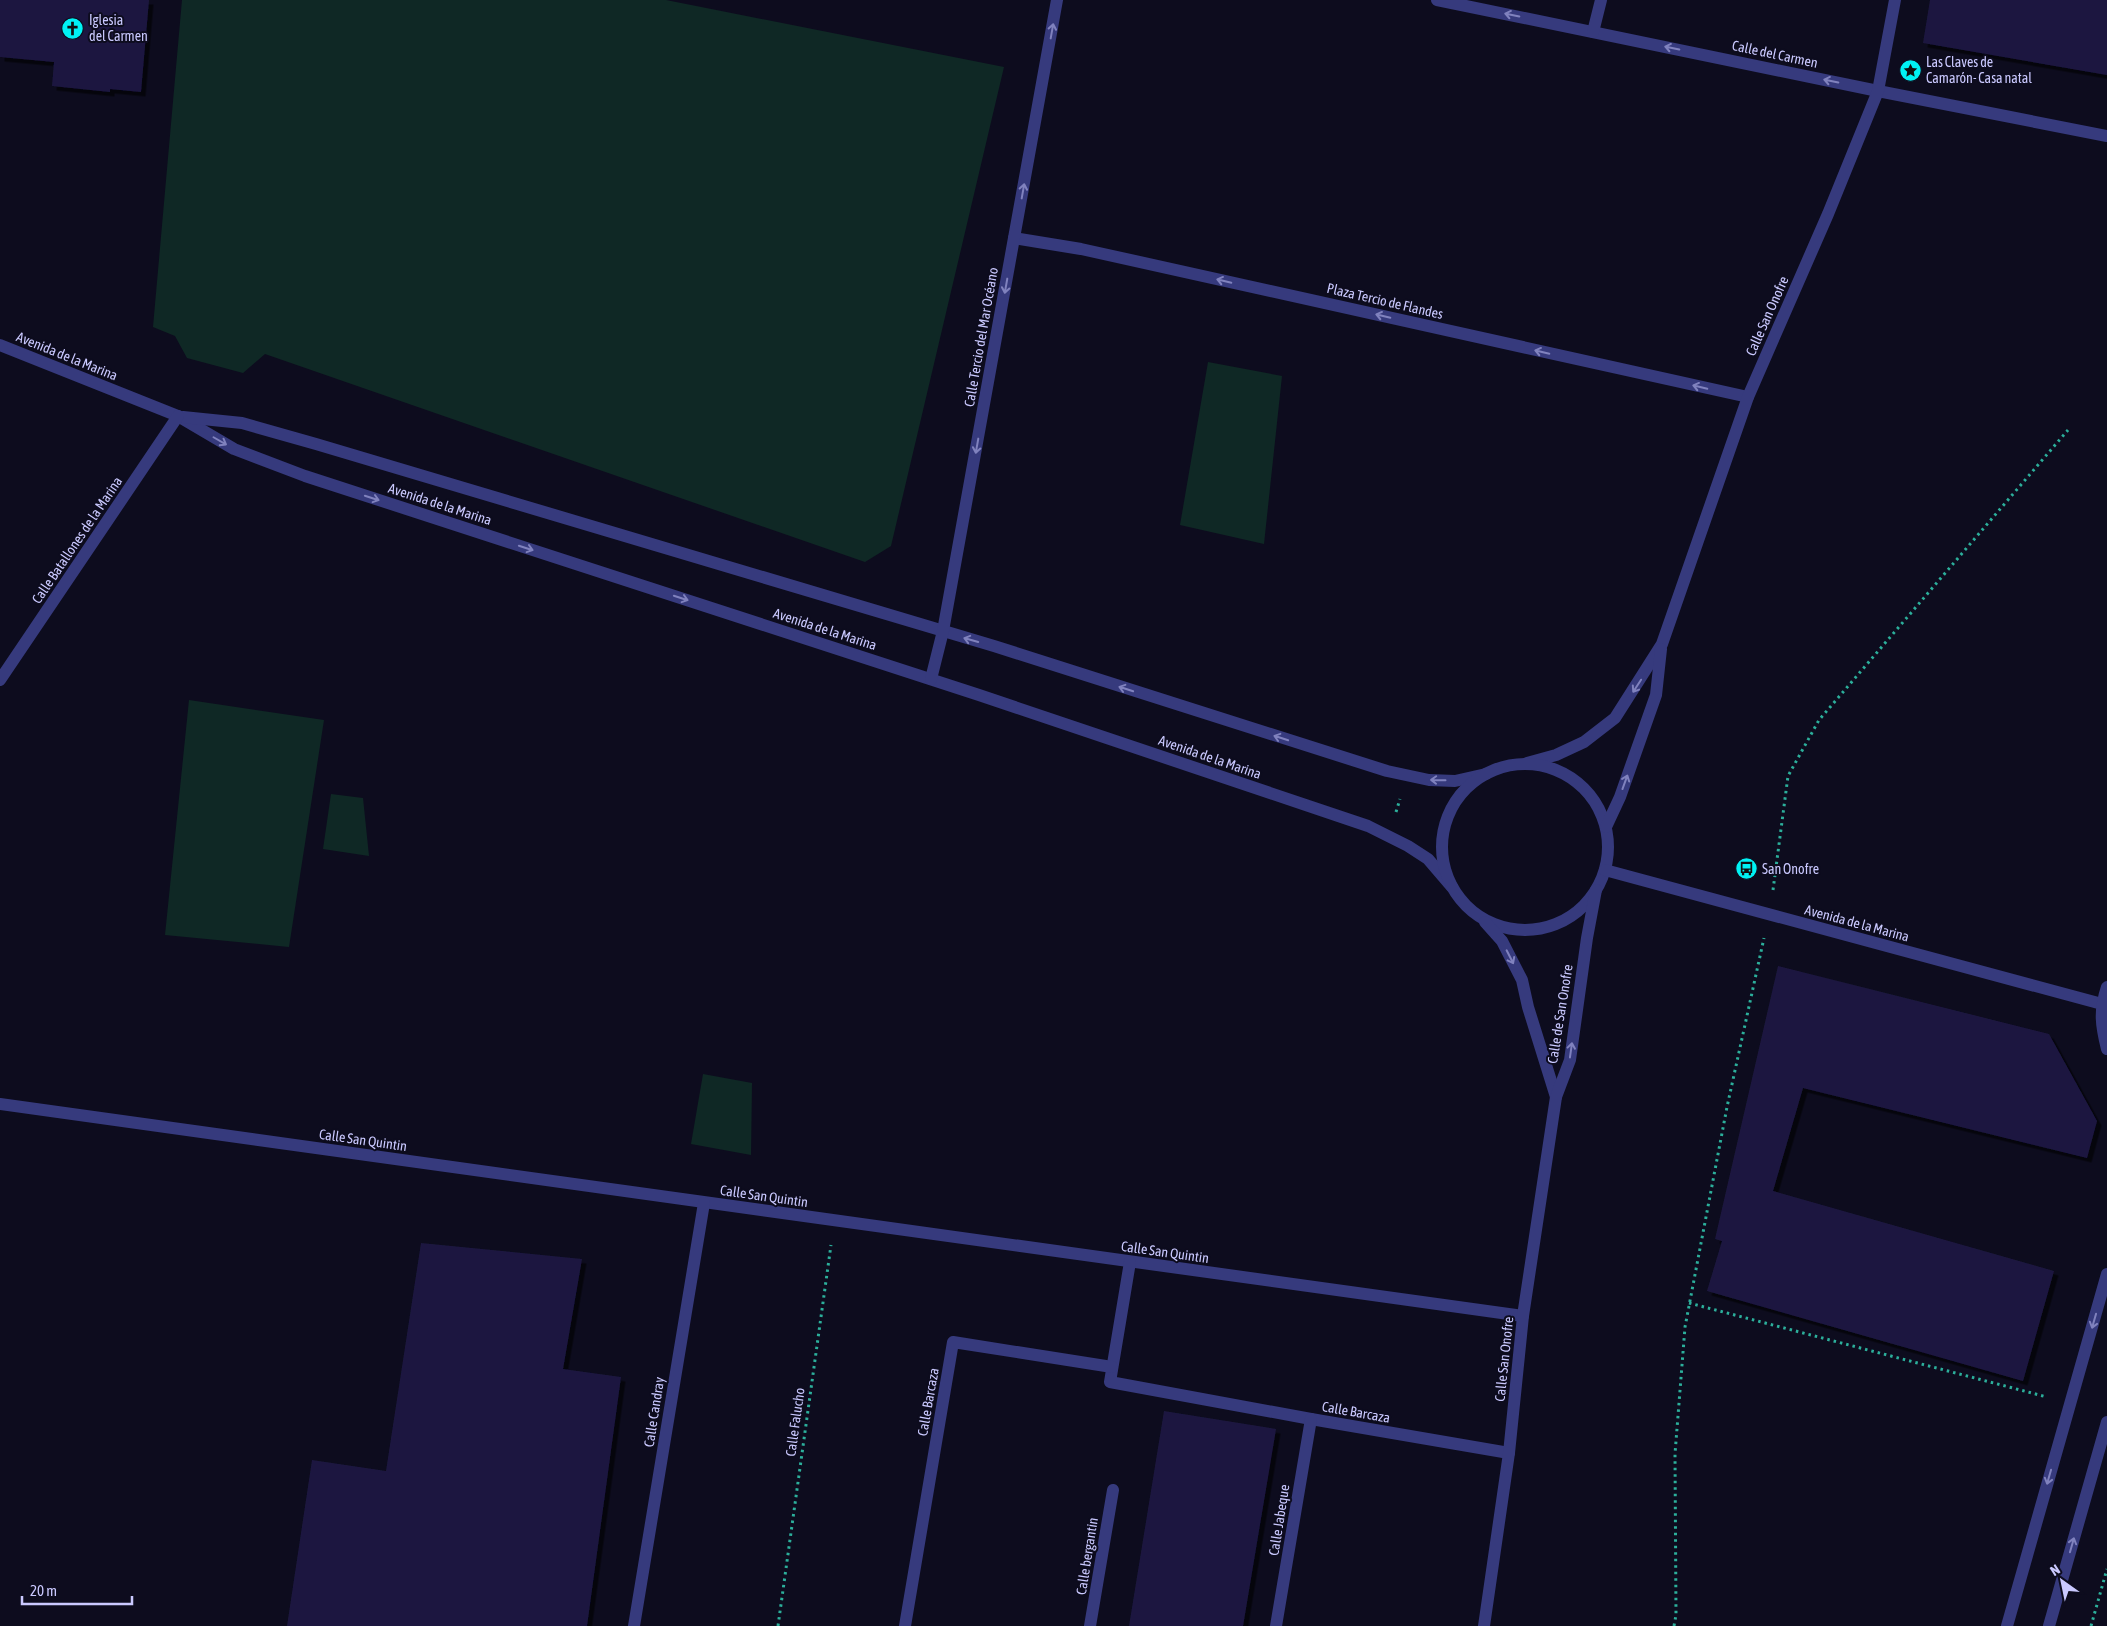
<svg xmlns="http://www.w3.org/2000/svg" width="2107" height="1626" font-family="'Asap Condensed',sans-serif">
  <style>
    .green { fill: #0f2825 }
    .building { fill: #1c183f; filter: url(#shadow) }
    .lines { fill: none; stroke-linecap: round; stroke-linejoin: round }
    .path { stroke: #2caf9b; stroke-width: 3; stroke-dasharray: 2.5 4; stroke-linecap: butt }
    .minor { stroke: #363a7d; stroke-width: 12 }
    .oneway { stroke: #8082be }
    .labels { text-anchor: middle; stroke-width: 4; stroke-linejoin: round; paint-order: stroke }
    .poi-label { font-size: 14px; fill: #cac9ff; stroke: #0d0c1e; text-anchor: start }
    .street-label { font-size: 14px; fill: #cac9ff; stroke: #0d0c1e }
  </style>
  <defs>
    <filter id="shadow"><feDropShadow dx="4.5" dy="4.5" stdDeviation="0" flood-color="#0009"/></filter>
  </defs>
  <rect width="100%" height="100%" fill="#0d0c1e"/>
  <g class="green">
    <path d="M182,0H666L1004,67L891,546L865,562L265,354L243,373L187,358L175,336L153,327Z"/>
    <path d="M1208,362L1282,376L1264,544L1180,525Z"/>
    <path d="M189,700L324,720L289,947L165,935Z"/>
    <path d="M331,794L363,798L369,856L323,849Z"/>
    <path d="M703,1074L752,1083L751,1155L691,1144Z"/>
  </g>
  <g class="building">
    <path d="M0,0H149L141,92L110,89V92L52,86L54,62L0,57Z"/>
    <path d="M1930,0H2107V75L1923,43Z"/>
    <path d="M1778,966L2049,1034L2097,1121L2087,1158L1803,1088L1773,1191L2054,1271L2023,1381L1707,1291L1722,1241L1715,1239Z"/>
    <path d="M421,1243L582,1259L563,1369L621,1377L587,1626H287L312,1460L386,1471Z"/>
    <path d="M1164,1411L1276,1429L1243,1626H1129Z"/>
  </g>
  <g class="lines">
    <g class="path">
      <path d="M1396,812L1400,799"/>
      <path d="M1773,890L1788,776L1819,720L2068,430"/>
      <path d="M1689,1303L2047,1397"/>
      <path d="M778,1626L831,1245"/>
      <path d="M1674,1626L1676,1615L1675,1454L1685,1327L1727,1107L1764,938"/>
      <path d="M2091,1626L2107,1569"/>
    </g>
    <g class="minor">
      <path d="M1437,0L1878,91L2107,136"/>
      <path d="M1593,32L1601,0"/>
      <path d="M1014,238L1081,249L1748,397"/>
      <path d="M0,345L178,416L234,449L305,476L979,695L1368,826L1408,846L1428,859L1452,887"/>
      <path d="M183,417L242,423L316,444L994,646L1387,771L1429,780L1455,781L1486,774"/>
      <path d="M931,679L943,631L1057,0"/>
      <path d="M0,680L178,416"/>
      <path d="M1527,763L1556,755L1584,742L1615,718L1662,644L1748,397L1828,214L1878,91L1895,0"/>
      <circle cx="1525" cy="847" r="83"/>
      <path d="M1606,827L1620,797L1656,695L1661,649"/>
      <path d="M1605,870L2102,1004"/>
      <path d="M1485,922L1502,941L1522,980L1528,1007L1556,1097"/>
      <path d="M2107,987C2099,1011 2101,1025 2107,1049"/>
      <path d="M0,1104L1523,1316"/>
      <path d="M1130,1262L1110,1382L1311,1419L1509,1453"/>
      <path d="M634,1626L704,1203"/>
      <path d="M905,1626L953,1342L1112,1367"/>
      <path d="M1090,1626L1113,1490"/>
      <path d="M1276,1626L1311,1419"/>
      <path d="M1484,1626L1509,1453L1523,1316L1556,1097L1570,1060L1587,938L1596,890"/>
      <path d="M2007,1626L2107,1274"/>
      <path d="M2049,1626L2107,1422"/>
    </g>
  </g>
  <defs><path id="oneway-shaft" d="M-6 0H5M1.5-3L5.5 0L1.5 3" fill="none" stroke-width="1.6" stroke-linecap="round" stroke-linejoin="round" transform="scale(1.25)"/></defs>
  <g class="oneway">
    <use href="#oneway-shaft" transform="translate(1512 15) rotate(-168)"/>
    <use href="#oneway-shaft" transform="translate(1052 31) rotate(-80)"/>
    <use href="#oneway-shaft" transform="translate(1672 48) rotate(-168)"/>
    <use href="#oneway-shaft" transform="translate(1831 81) rotate(-168)"/>
    <use href="#oneway-shaft" transform="translate(1023 191) rotate(-80)"/>
    <use href="#oneway-shaft" transform="translate(1224 281) rotate(-167)"/>
    <use href="#oneway-shaft" transform="translate(1006 286) rotate(100)"/>
    <use href="#oneway-shaft" transform="translate(1383 316) rotate(-167)"/>
    <use href="#oneway-shaft" transform="translate(1542 352) rotate(-167)"/>
    <use href="#oneway-shaft" transform="translate(1700 387) rotate(-167)"/>
    <use href="#oneway-shaft" transform="translate(220 441) rotate(30)"/>
    <use href="#oneway-shaft" transform="translate(977 446) rotate(100)"/>
    <use href="#oneway-shaft" transform="translate(372 498) rotate(18)"/>
    <use href="#oneway-shaft" transform="translate(526 548) rotate(18)"/>
    <use href="#oneway-shaft" transform="translate(681 598) rotate(18)"/>
    <use href="#oneway-shaft" transform="translate(971 640) rotate(-164)"/>
    <use href="#oneway-shaft" transform="translate(1637 686) rotate(123)"/>
    <use href="#oneway-shaft" transform="translate(1126 689) rotate(-162)"/>
    <use href="#oneway-shaft" transform="translate(1281 738) rotate(-162)"/>
    <use href="#oneway-shaft" transform="translate(1438 780) rotate(-179)"/>
    <use href="#oneway-shaft" transform="translate(1625 782) rotate(-70)"/>
    <use href="#oneway-shaft" transform="translate(1510 957) rotate(63)"/>
    <use href="#oneway-shaft" transform="translate(1571 1050) rotate(-82)"/>
    <use href="#oneway-shaft" transform="translate(2094 1321) rotate(106)"/>
    <use href="#oneway-shaft" transform="translate(2049 1477) rotate(106)"/>
    <use href="#oneway-shaft" transform="translate(2072 1545) rotate(-74)"/>
  </g>
  <defs>
    <symbol id="church-disc" viewBox="-11 -11 22 22"><circle r="9.5" fill="#00f2f4" stroke="#0d0c1e"/><path d="M-1.2-6h2.4v3.5h3.3v2.4h-3.3V6h-2.4V-.1h-3.3v-2.4h3.3Z" fill="#111"/></symbol>
    <symbol id="sight-disc" viewBox="-11 -11 22 22"><circle r="9.5" fill="#00f2f4" stroke="#0d0c1e"/><path d="M0-6L1.8-2.2L6-1.7L2.9 1.2L3.7 5.4L0 3.3L-3.7 5.4L-2.9 1.2L-6-1.7L-1.8-2.2Z" fill="#111"/></symbol>
    <symbol id="bus-disc" viewBox="-11 -11 22 22"><circle r="9.5" fill="#00f2f4" stroke="#0d0c1e"/><path d="M-5-6H5V4H4V6H2V4H-2V6H-4V4H-5ZM-3.5-4V0h7V-4ZM-3.5 1.2v1.5H-2V1.2ZM2 1.2v1.5H3.5V1.2Z" fill="#111"/></symbol>
  </defs>
  <g fill-rule="evenodd">
    <use href="#church-disc" x="60" y="16" width="25" height="25"/>
    <use href="#sight-disc" x="1898" y="58" width="25" height="25"/>
    <use href="#bus-disc" x="1734" y="856" width="25" height="25"/>
  </g>
  <g class="labels">
    <g class="poi-label">
      <text x="89" y="25">Iglesia<tspan x="89" dy="16">del Carmen</tspan></text>
      <text x="1926" y="67">Las Claves de<tspan x="1926" dy="16">Camarón- Casa natal</tspan></text>
      <text x="1762" y="874">San Onofre</text>
    </g>
    <g class="street-label">
      <text transform="translate(1775 54) rotate(12)" y="5">Calle del Carmen</text>
      <text transform="translate(1385 301) rotate(13)" y="5">Plaza Tercio de Flandes</text>
      <text transform="translate(1767 316) rotate(-66)" y="5">Calle San Onofre</text>
      <text transform="translate(981 337) rotate(-80)" y="5">Calle Tercio del Mar Océano</text>
      <text transform="translate(67 356) rotate(22)" y="5">Avenida de la Marina</text>
      <text transform="translate(440 504) rotate(18)" y="5">Avenida de la Marina</text>
      <text transform="translate(77 540) rotate(-56)" y="5">Calle Batallones de la Marina</text>
      <text transform="translate(825 629) rotate(18)" y="5">Avenida de la Marina</text>
      <text transform="translate(1210 757) rotate(19)" y="5">Avenida de la Marina</text>
      <text transform="translate(1857 923) rotate(15)" y="5">Avenida de la Marina</text>
      <text transform="translate(1560 1014) rotate(-81)" y="5">Calle de San Onofre</text>
      <text transform="translate(363 1140) rotate(8)" y="5">Calle San Quintin</text>
      <text transform="translate(764 1196) rotate(8)" y="5">Calle San Quintin</text>
      <text transform="translate(1165 1252) rotate(8)" y="5">Calle San Quintin</text>
      <text transform="translate(1504 1359) rotate(-84)" y="5">Calle San Onofre</text>
      <text transform="translate(928 1402) rotate(-80)" y="5">Calle Barcaza</text>
      <text transform="translate(654 1412) rotate(-81)" y="5">Calle Candray</text>
      <text transform="translate(1356 1412) rotate(10)" y="5">Calle Barcaza</text>
      <text transform="translate(795 1422) rotate(-82)" y="5">Calle Falucho</text>
      <text transform="translate(1279 1520) rotate(-81)" y="5">Calle Jabeque</text>
      <text transform="translate(1087 1556) rotate(-81)" y="5">Calle bergantin</text>
    </g>
  </g>
  <g transform="translate(2062 1581) rotate(327)" stroke="#0d0c1e" stroke-width="4" paint-order="stroke">
  <path d="M0-4L9 19L0 12L-9 19Z" fill="#cac9ff"/>
  <text y="-8" font-size="14" font-weight="bold" text-anchor="middle" fill="#cac9ff">N</text>
  </g>
  <path d="M22 1596v8h110v-8" fill="none" stroke="#cac9ff" stroke-width="2.5"/>
  <text x="30" y="1596" font-size="15" fill="#cac9ff" stroke="#0d0c1e" stroke-width="4" paint-order="stroke">20 m</text>
</svg>
